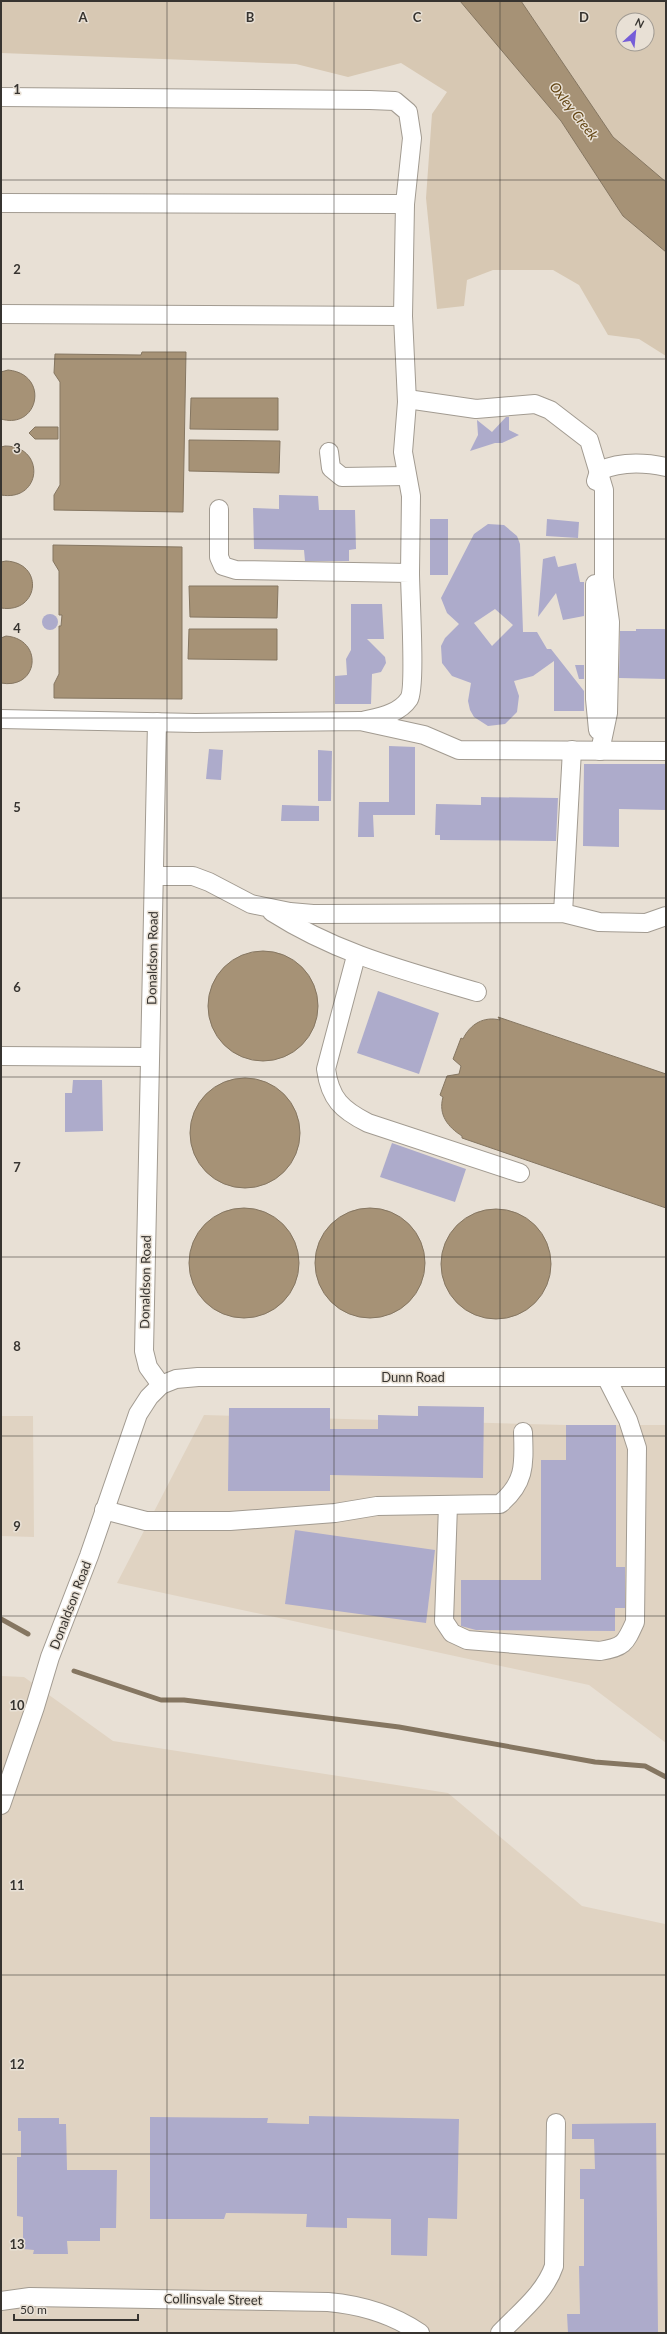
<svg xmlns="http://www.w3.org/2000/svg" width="667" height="2334" font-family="Lato,sans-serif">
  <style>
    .built { fill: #e0d3c2 }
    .green { fill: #d7c8b3; fill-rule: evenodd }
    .water { fill: #a69276; stroke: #857661 }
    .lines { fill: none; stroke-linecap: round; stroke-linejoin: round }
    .stream { stroke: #857661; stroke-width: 5 }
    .building { fill: #adabcb; fill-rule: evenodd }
    .minor-casing { stroke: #a29b91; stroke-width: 20 }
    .minor { stroke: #fff; stroke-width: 18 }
    .grid { fill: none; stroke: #373430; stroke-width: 1; stroke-opacity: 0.55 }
    .labels { text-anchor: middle; stroke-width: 3; stroke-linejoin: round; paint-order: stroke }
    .street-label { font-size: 13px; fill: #373430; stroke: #e8e0d5 }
    .water-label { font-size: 14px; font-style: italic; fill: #624412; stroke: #e8e0d5 }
    .grid-label { font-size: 13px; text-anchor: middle; font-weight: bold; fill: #373430; stroke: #e8e0d5; stroke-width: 3; stroke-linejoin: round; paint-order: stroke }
  </style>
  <rect width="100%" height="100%" fill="#e8e0d5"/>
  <g class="built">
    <path d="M204,1415L566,1425H666V1743L589,1685L117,1583Z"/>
    <path d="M1,1416H33L34,1537L1,1536Z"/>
    <path d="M1,1676L24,1677L113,1741L448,1793L582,1906L665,1924L666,2333H1Z"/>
  </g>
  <g class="green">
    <path d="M1,1H460L561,121L623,216L666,252V356L639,339L608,335L579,285L553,270H493L467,280L464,306L437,309L426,198L432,114L447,92L401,63L348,77L296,64L1,53Z"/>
    <path d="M521,1H666V182L613,137ZM623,20H647V44H623Z"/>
  </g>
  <g class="water">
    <path d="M460,1H521L613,137L666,182V252L623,216L561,121Z"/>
    <path d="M142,352H186L183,512L54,510V495L60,485V382L54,373L55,354L141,355Z"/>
    <path d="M8,370C50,374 39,430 1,419V372Z"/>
    <path d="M191,398H278V430L190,429Z"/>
    <path d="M35,427H58V439H35L29,433Z"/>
    <path d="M189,440L280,441L279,473L189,471Z"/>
    <path d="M5,446C46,446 42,502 1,495V447Z"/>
    <path d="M53,545L182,547V699L54,698V684L59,674V626H61L62,615H59V571L53,561Z"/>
    <path d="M6,561C45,563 39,614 1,608V562Z"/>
    <path d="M189,586H278L277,618L190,617Z"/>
    <path d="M189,629H277V660L188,659Z"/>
    <path d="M6,636C44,639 39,690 1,683V638Z"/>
    <circle cx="263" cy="1006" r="55"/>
    <path d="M498,1017L666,1074V1208L462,1138V1136C448,1127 438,1115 443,1097L440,1095L447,1076L459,1074L461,1066L453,1059L461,1038L463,1039C470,1024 484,1016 500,1020Z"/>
    <circle cx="245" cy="1133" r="55"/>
    <circle cx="370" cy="1263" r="55"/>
    <circle cx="244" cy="1263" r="55"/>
    <circle cx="496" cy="1264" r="55"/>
  </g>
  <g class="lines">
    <g class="stream">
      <path d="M1,1619L28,1634"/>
      <path d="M74,1671L161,1700H184L399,1727L595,1762L645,1766L666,1777"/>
    </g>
  </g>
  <g class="building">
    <path d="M506,417H509V430L519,435L502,443H495L470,451L478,435L477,420L492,432Z"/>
    <path d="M279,495L318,496L319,510H355L356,549L349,550V561H305L304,550L254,549L253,508L279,509Z"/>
    <rect x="430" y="519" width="18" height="56"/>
    <path d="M547,519L579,522L578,538L546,536Z"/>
    <path d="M488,524L504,525L517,536L520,544L523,632H537L547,649H551L584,691V711H554V661L533,676L514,681L519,696L517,712L505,724L488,726L474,717L470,710L468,701L471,683L452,676L442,663L441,646L445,638L459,624L447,613L441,598L474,534ZM495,609L513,625L492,646L474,623Z"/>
    <path d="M555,556L558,567L576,563L580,582H584V616L563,620L556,593L538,617L543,559Z"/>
    <path d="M351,604H382L384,639H367L385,657L386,663L381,672L372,674L371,704H335V676L347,675L346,659L351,650Z"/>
    <circle cx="50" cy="622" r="8"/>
    <path d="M636,629H666V679L619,678L620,631H636Z"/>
    <path d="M575,665H584V679H579Z"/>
    <path d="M389,746L415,747V815H373L374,837H358L359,802H389Z"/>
    <path d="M209,749L223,750L221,780L206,779Z"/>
    <path d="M318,750L332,751L331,801H318Z"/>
    <path d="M584,764H666V810L619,809V847L583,846Z"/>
    <path d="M481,797L558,798L556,841L440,840V835H435L436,804L481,805Z"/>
    <path d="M282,805L319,806V821H281Z"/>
    <path d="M378,991L439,1013L419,1074L357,1053Z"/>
    <path d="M73,1080H102L103,1131L65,1132V1093H72Z"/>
    <path d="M392,1143L466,1169L455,1202L380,1177Z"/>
    <path d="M418,1406L484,1407L483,1478L330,1475V1491H228L229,1408H330V1429H378V1415L418,1416Z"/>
    <path d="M566,1425H616V1567H625V1608H615V1631L476,1630L461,1626V1580H541V1460H566Z"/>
    <path d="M295,1530L435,1550L426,1623L285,1604Z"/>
    <path d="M309,2116L459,2119L457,2219L428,2218L427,2256L391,2255V2219L347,2218V2228L306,2227L307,2214L226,2213L224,2219H150V2117L268,2118L267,2123L309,2124Z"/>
    <path d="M18,2118H59V2124H66L67,2170H117L116,2228H100V2241H67L68,2254H33L34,2250L23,2249V2217L17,2216V2157H21V2131H18Z"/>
    <path d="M656,2123L658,2333H568L567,2314H580L579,2266H584V2199H580V2169H595L594,2139H572V2124Z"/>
  </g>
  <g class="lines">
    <defs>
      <g id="minor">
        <path d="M1,97L370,100L395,101L408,112L412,138L405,204L403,316L407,402L403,452L411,496L410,573"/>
        <path d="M1,203L405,204"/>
        <path d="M1,314L403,316"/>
        <path d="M407,399L476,409L535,404L550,410L589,440L604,490V578L610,622L608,713L600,751"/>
        <path d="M329,452L331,468L342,477L407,476"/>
        <path d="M596,481L599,471C621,461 643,462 666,467"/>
        <path d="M219,509V557L223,566L236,570L410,573C410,594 416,688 409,699C399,714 379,717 363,721"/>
        <path d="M595,584V699L598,730"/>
        <path d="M1,719L195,723L360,721L424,735L459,750L666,751"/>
        <path d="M157,722L144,1351L148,1367L161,1385"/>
        <path d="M154,876H193L209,882L251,904L290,912L313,914L563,913L599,922L646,923L666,916"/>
        <path d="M272,912C338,954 403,970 477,992"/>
        <path d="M563,913L572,750"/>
        <path d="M356,956L326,1069C330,1099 342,1110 368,1123L520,1173"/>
        <path d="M1,1056L149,1057"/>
        <path d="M448,1505L444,1621L452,1633L467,1640L600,1651C624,1647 625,1644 635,1622L637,1448L628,1420L606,1377"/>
        <path d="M104,1510L146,1521H230L335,1513L377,1506L500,1504C526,1482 524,1464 523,1432"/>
        <path d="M1,1805L35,1707L50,1657L89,1556L138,1414L149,1397L161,1385L176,1379L198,1377H666"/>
        <path d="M1,2301L30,2297L328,2302C362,2305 392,2314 420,2333"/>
        <path d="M500,2333C519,2313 545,2293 554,2266L556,2123"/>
      </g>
    </defs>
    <use href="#minor" class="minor-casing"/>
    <use href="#minor" class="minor"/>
  </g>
  <path class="grid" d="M167,1V2333M334,1V2333M500,1V2333M1,180H666M1,359H666M1,539H666M1,718H666M1,898H666M1,1077H666M1,1257H666M1,1436H666M1,1616H666M1,1795H666M1,1975H666M1,2154H666"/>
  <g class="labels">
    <g class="street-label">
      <text transform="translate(152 958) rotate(-89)" y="5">Donaldson Road</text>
      <text transform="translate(145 1282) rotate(-89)" y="5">Donaldson Road</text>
      <text x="413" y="1382">Dunn Road</text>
      <text transform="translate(70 1605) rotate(-69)" y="5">Donaldson Road</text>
      <text transform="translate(213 2299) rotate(1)" y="5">Collinsvale Street</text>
    </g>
    <g class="water-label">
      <text transform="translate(574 111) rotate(52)" y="5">Oxley Creek</text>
    </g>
  </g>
  <g class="grid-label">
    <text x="83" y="22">A</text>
    <text x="250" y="22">B</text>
    <text x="417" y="22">C</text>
    <text x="584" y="22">D</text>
    <text x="17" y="94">1</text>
    <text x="17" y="274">2</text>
    <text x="17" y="453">3</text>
    <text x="17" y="633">4</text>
    <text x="17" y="812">5</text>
    <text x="17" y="992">6</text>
    <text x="17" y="1172">7</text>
    <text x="17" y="1351">8</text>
    <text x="17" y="1531">9</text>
    <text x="17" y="1710">10</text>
    <text x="17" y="1890">11</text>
    <text x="17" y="2069">12</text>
    <text x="17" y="2249">13</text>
  </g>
  <rect width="667" height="2334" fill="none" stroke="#373430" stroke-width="4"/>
  <g transform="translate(635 32) rotate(27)"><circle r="19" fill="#e8e0d5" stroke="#a19b93"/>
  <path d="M0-3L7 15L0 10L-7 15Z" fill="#755dd8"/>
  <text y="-6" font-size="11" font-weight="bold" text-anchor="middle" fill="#373430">N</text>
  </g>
  <path d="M14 2314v6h124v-6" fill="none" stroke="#373430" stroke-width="2"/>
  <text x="20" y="2314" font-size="12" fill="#373430" stroke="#e8e0d5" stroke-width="3" paint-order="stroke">50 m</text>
</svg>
